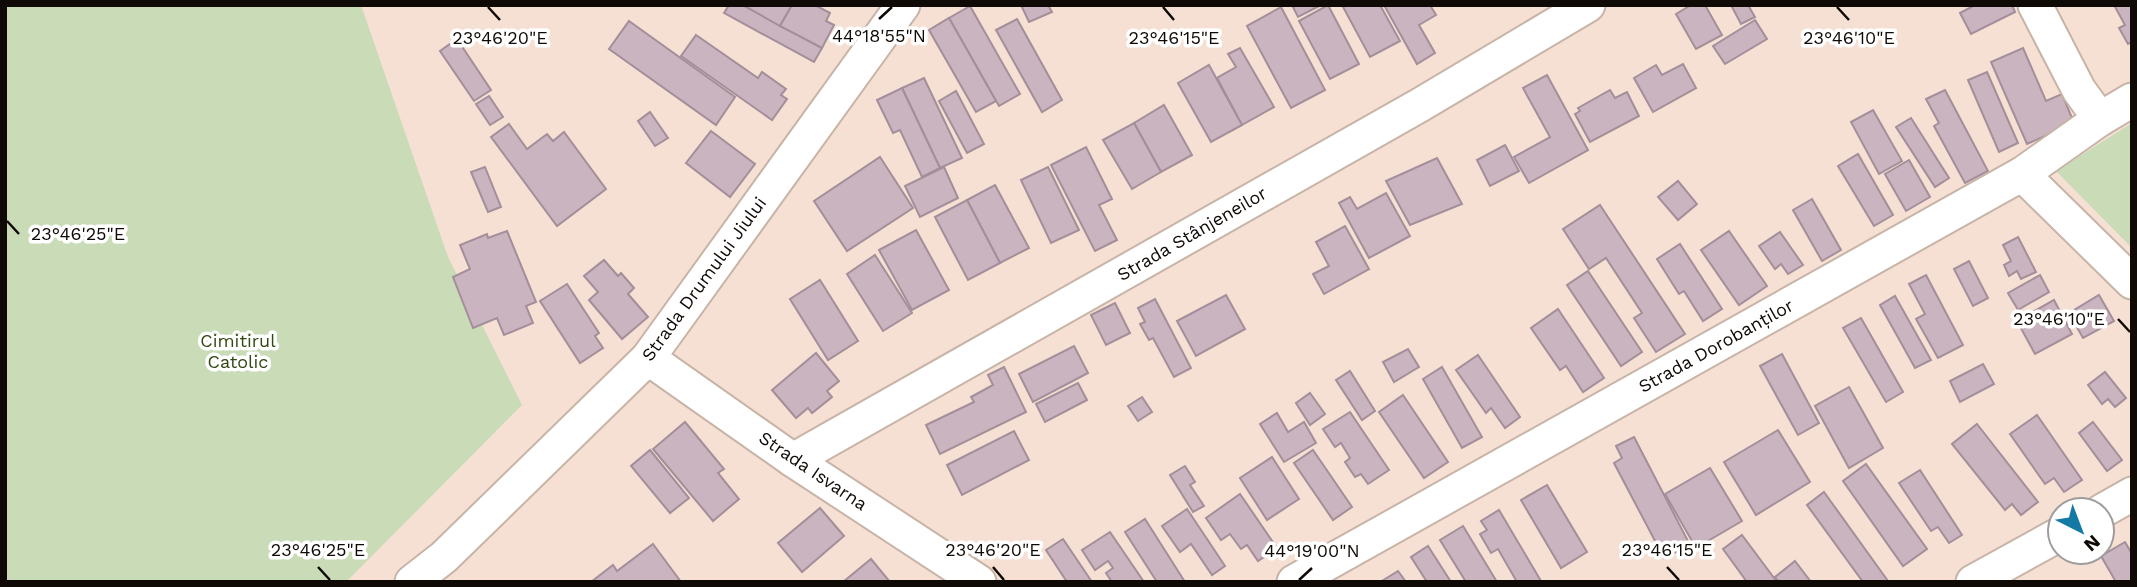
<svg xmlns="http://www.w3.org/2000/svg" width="2137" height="587" font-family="'Work Sans',sans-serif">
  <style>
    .green { fill: #cadbb8 }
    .building { fill: #c9b4bf; stroke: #a38e9a; stroke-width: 2 }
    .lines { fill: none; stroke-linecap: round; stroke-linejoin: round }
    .minor-casing { stroke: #c8b4a7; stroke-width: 37 }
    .minor { stroke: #fff; stroke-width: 33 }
    .ticks { fill: none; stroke: #100a06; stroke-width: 2.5 }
    .labels { text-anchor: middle; stroke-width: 7; stroke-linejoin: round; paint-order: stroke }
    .street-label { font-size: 18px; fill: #100a06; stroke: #fff }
    .park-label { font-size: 18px; fill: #324812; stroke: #fff }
    .ticks-label { font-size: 18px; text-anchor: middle; fill: #100a06; stroke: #fff; stroke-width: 7; stroke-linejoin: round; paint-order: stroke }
  </style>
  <rect width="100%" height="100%" fill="#f5e0d3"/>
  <g class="green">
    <path d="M5,5H361L448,257L522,405L346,582H5Z"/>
    <path d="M2132,123V248L2056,171Z"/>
  </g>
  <g class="building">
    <path d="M729,5H743L822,48L814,62L724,13Z"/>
    <path d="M743,5H792L780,26Z"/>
    <path d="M792,5H815L830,13L826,21L834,25L822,48L780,26Z"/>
    <path d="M1021,5H1048L1052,12L1029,22Z"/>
    <path d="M1292,5H1321L1298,17Z"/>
    <path d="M1328,5L1359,64L1330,79L1299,21Z"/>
    <path d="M1342,5H1380L1400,41L1370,57Z"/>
    <path d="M1384,5H1430L1436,15L1419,25L1435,53L1417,64Z"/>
    <path d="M1691,5H1705L1722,35L1696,49L1676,14Z"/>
    <path d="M1731,5H1748L1755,17L1741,24Z"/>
    <path d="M1975,5H2012L2015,12L1971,34L1960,13Z"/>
    <path d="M2114,5H2132V42L2128,44L2119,28L2125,25Z"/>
    <path d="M970,6L1020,94L999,106L949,18Z"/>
    <path d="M1281,7L1325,90L1291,108L1247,26Z"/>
    <path d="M949,18L996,101L976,112L929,30Z"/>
    <path d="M1017,19L1062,100L1042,112L996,30Z"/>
    <path d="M1755,20L1767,39L1725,64L1713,46Z"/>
    <path d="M629,21L735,97L716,125L609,49Z"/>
    <path d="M696,35L758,78L762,72L786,89L781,95L787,99L772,120L681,56Z"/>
    <path d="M457,39L491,90L474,101L440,51Z"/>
    <path d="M1240,48L1274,107L1242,125L1217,78L1236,67L1228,54Z"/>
    <path d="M2023,48L2046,101L2062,94L2074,123L2027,144L1991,62Z"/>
    <path d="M1683,64L1696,88L1653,112L1634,78L1656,65L1662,75Z"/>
    <path d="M1209,65L1242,125L1211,142L1178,83Z"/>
    <path d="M1987,72L2018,143L1999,152L1968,80Z"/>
    <path d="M1547,75L1588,150L1529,183L1514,157L1550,137L1523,88Z"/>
    <path d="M924,78L962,158L940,168L902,88Z"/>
    <path d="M902,88L940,168L922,177L900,130L893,133L877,100Z"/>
    <path d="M1610,90L1615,98L1627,92L1639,116L1590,142L1575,114L1580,111L1578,108Z"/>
    <path d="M1945,90L1988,171L1965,183L1934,126L1939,123L1926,99Z"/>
    <path d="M956,91L984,144L967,153L939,101Z"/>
    <path d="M489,96L503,117L490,125L476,104Z"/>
    <path d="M1164,105L1192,155L1161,172L1134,123Z"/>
    <path d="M1873,110L1902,161L1879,174L1851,122Z"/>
    <path d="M650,112L668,138L655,146L638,121Z"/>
    <path d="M1911,118L1949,178L1935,187L1896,127Z"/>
    <path d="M1134,123L1161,172L1132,189L1103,140Z"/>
    <path d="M509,124L527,149L547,134L553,141L564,132L606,189L557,226L491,137Z"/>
    <path d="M711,131L755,164L730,197L686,163Z"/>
    <path d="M1505,145L1519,171L1490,186L1477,160Z"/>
    <path d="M1086,147L1112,199L1099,205L1117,240L1095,251L1051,165Z"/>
    <path d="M1858,154L1893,215L1874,226L1838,166Z"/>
    <path d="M880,157L913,208L847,251L814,201Z"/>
    <path d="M1437,158L1462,204L1410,225L1386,181Z"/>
    <path d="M1909,160L1930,197L1906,211L1885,174Z"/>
    <path d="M485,167L501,207L488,212L471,172Z"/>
    <path d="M944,167L958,198L920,217L905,186Z"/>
    <path d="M1048,167L1079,230L1051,243L1021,180Z"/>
    <path d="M1678,181L1697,204L1678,220L1658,197Z"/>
    <path d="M995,185L1029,248L1000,263L967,200Z"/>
    <path d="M1386,193L1410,236L1369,258L1339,203L1350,197L1357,209Z"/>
    <path d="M1812,199L1841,250L1822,261L1793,210Z"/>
    <path d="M967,200L1000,263L968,280L935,217Z"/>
    <path d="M1600,205L1685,334L1656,352L1634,318L1642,313L1606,258L1589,269L1563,229Z"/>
    <path d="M1345,226L1369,269L1324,294L1313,274L1329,266L1316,242Z"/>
    <path d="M916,230L949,290L912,310L879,250Z"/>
    <path d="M507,231L536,302L526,306L533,323L504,335L497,318L473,328L453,277L470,269L460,245L487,234L488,238Z"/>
    <path d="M1729,231L1767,286L1739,305L1701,250Z"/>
    <path d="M1780,232L1803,265L1788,274L1781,264L1775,269L1759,246Z"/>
    <path d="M2018,237L2036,272L2021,279L2017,271L2009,276L2004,265L2011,261L2003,245Z"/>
    <path d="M1680,244L1722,309L1703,321L1684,291L1679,294L1657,259Z"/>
    <path d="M875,255L912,313L883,331L847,274Z"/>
    <path d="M604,260L618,276L621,273L634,288L628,294L648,317L622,339L589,300L598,292L584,276Z"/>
    <path d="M1969,261L1988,298L1973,306L1954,269Z"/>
    <path d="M1588,271L1642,352L1621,366L1567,285Z"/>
    <path d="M1926,275L1963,345L1938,358L1916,319L1925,314L1909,284Z"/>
    <path d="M2040,275L2049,292L2018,310L2008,293Z"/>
    <path d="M820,280L858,341L828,360L790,299Z"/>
    <path d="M567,284L599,333L595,336L603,348L580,363L540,301Z"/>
    <path d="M1226,295L1245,329L1196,356L1177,321Z"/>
    <path d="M2099,295L2114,321L2083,338L2069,313Z"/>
    <path d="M1895,296L1931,360L1915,368L1880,305Z"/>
    <path d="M1155,299L1191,368L1174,377L1153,338L1149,340L1140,324L1145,322L1138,308Z"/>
    <path d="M2054,300L2072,334L2035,354L2017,321Z"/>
    <path d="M1115,303L1130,333L1106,345L1091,315Z"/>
    <path d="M1558,309L1604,378L1583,392L1566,366L1560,370L1531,328Z"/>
    <path d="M1861,318L1903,392L1886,402L1843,328Z"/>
    <path d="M1074,346L1088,373L1033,402L1019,374Z"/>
    <path d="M1408,349L1419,367L1394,382L1383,362Z"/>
    <path d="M816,353L839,381L827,391L832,397L812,413L808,408L796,418L772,390Z"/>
    <path d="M1782,354L1819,423L1798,435L1760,366Z"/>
    <path d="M1478,355L1520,417L1505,428L1491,408L1486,413L1456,370Z"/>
    <path d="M1983,364L1994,384L1960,402L1950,381Z"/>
    <path d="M1004,367L1026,412L940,454L926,425L974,402L971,397L993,385L988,375Z"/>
    <path d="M1442,367L1482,437L1462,448L1423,379Z"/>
    <path d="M1350,371L1375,411L1362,420L1336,380Z"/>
    <path d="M2105,372L2126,398L2115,407L2108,399L2102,404L2088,385Z"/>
    <path d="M1078,383L1087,400L1045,422L1036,404Z"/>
    <path d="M1849,387L1883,448L1849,468L1815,406Z"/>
    <path d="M1310,393L1325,414L1310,425L1296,403Z"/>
    <path d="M1403,395L1448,462L1424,478L1379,412Z"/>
    <path d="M1142,397L1152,412L1138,421L1128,406Z"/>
    <path d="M1350,412L1389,470L1368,484L1361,474L1355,477L1345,462L1350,458L1341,443L1335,447L1323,429Z"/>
    <path d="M1277,413L1288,432L1304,422L1316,443L1284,462L1260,424Z"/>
    <path d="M2037,415L2082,480L2064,492L2054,478L2045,484L2010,434Z"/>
    <path d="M685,422L724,469L718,473L739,499L713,521L653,449Z"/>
    <path d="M2093,422L2122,460L2107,471L2079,433Z"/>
    <path d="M1977,424L2038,502L2021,515L2012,504L2005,510L1952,444Z"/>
    <path d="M1778,430L1810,482L1756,515L1724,462Z"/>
    <path d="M1014,431L1029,460L962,495L947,465Z"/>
    <path d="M1634,437L1690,545L1664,558L1614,463L1622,458L1616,446Z"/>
    <path d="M650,450L689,498L670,513L631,466Z"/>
    <path d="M1313,450L1352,507L1333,520L1294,463Z"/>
    <path d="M1272,457L1299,499L1267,520L1240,478Z"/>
    <path d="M1866,464L1927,549L1903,566L1843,481Z"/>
    <path d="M1185,466L1195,482L1190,485L1204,506L1193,512L1170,475Z"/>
    <path d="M1710,468L1742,521L1696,548L1665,494Z"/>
    <path d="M1920,470L1962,535L1949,543L1938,527L1931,531L1899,483Z"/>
    <path d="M1547,485L1587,552L1561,568L1521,500Z"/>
    <path d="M1824,492L1888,581L1863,582L1807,505Z"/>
    <path d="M1240,494L1277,548L1258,561L1247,545L1241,549L1230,534L1221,540L1206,518Z"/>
    <path d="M820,508L844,536L802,572L778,543Z"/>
    <path d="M1187,509L1225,566L1212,575L1191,544L1180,552L1162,526Z"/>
    <path d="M1499,510L1541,581L1539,582H1517L1498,549L1491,553L1480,534L1487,530L1481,521Z"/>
    <path d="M1145,519L1185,582H1157L1125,532Z"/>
    <path d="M1463,526L1497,582H1466L1440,540Z"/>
    <path d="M1110,532L1144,582H1112L1106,573L1113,568L1108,561L1095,570L1082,550Z"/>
    <path d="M1742,535L1777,582H1747L1723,549Z"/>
    <path d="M1063,539L1092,582H1067L1046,550Z"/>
    <path d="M2125,542L2132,554V582H2116L2101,556Z"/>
    <path d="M653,544L681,582H591L613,565L617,571Z"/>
    <path d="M1428,546L1451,582H1427L1411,557Z"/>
    <path d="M871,559L890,582H843Z"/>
    <path d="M1795,561L1811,582H1779L1775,577Z"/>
    <path d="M1398,571L1406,582H1383L1382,581Z"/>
  </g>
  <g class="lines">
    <defs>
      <g id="minor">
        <path d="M2035,5L2079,90L2100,119"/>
        <path d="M2022,174L2132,282"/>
        <path d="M648,358L793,460L979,582"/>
        <path d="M793,460L1420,105L1588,5"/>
        <path d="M2102,511L2132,494"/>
        <path d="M412,582L444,557L648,358L903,5"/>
        <path d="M1294,582L2022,174L2100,119L2132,100"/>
        <path d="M1973,582L2060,534"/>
      </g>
    </defs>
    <use href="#minor" class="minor-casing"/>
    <use href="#minor" class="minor"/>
  </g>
  <path class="ticks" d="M488,7L500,20M1163,7L1174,20M1837,7L1849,20M879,19L892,7M7,221L19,234M2118,319L2130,332M318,567L330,580M993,567L1004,580M1667,567L1679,580M1299,580L1312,568"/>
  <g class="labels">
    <g class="street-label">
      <text transform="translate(1192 234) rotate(-30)" y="6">Strada Stânjeneilor</text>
      <text transform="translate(704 279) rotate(-54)" y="6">Strada Drumului Jiului</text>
      <text transform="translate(1716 346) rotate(-29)" y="6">Strada Dorobanților</text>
      <text transform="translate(813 471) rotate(34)" y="6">Strada Isvarna</text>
    </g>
    <g class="park-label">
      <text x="238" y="347">Cimitirul<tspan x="238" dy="21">Catolic</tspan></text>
    </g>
  </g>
  <g class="ticks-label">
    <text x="879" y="42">44°18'55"N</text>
    <text x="500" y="44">23°46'20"E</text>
    <text x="1174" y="44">23°46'15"E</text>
    <text x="1849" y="44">23°46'10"E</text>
    <text x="78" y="240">23°46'25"E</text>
    <text x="2059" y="325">23°46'10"E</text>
    <text x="318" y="556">23°46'25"E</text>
    <text x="993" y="556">23°46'20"E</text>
    <text x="1667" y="556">23°46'15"E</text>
    <text x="1312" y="557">44°19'00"N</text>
  </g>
  <rect width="2137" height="587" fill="none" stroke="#100a06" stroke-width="14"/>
  <g transform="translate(2081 531) rotate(138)"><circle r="33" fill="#ffffff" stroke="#9f9d9b" stroke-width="2"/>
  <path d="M0-5L12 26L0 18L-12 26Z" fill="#147aa5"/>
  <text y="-10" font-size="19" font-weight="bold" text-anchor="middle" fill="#100a06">N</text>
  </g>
</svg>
